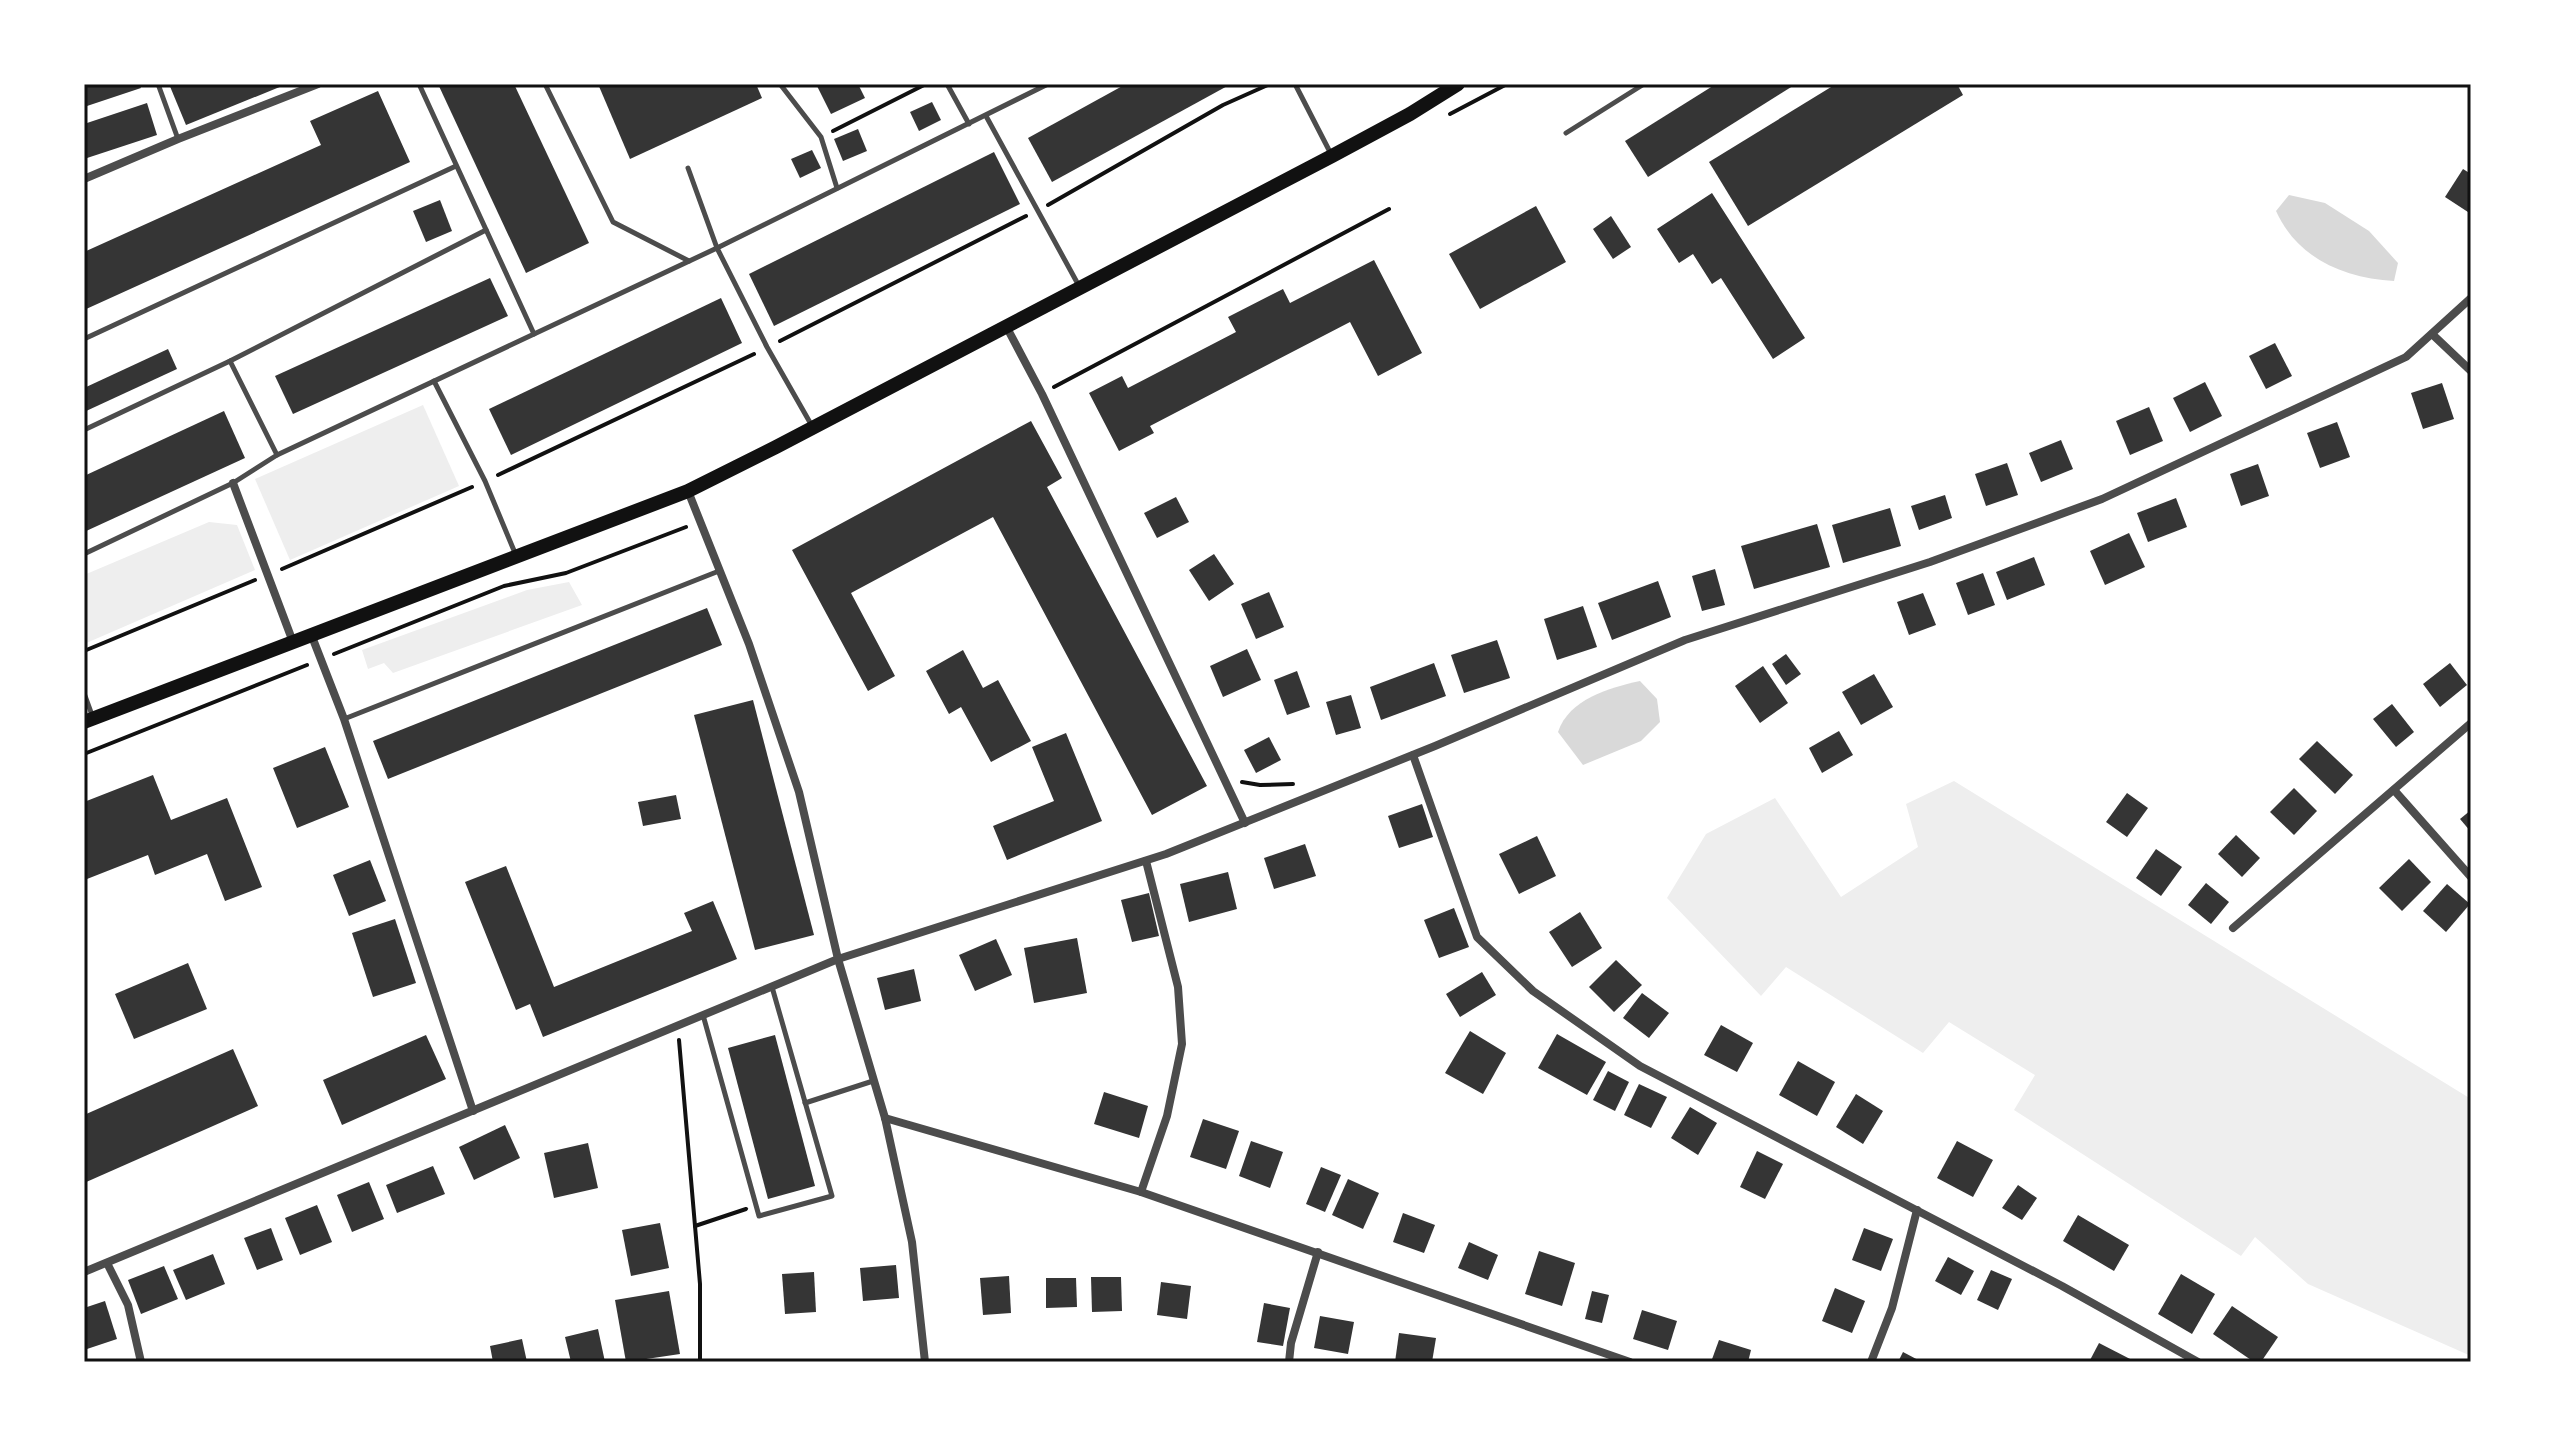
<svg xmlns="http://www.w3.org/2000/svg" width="2555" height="1446" font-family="'Roboto Condensed',sans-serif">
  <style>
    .green { fill: #eee }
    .water { fill: #d9d9d9 }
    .building { fill: #353535 }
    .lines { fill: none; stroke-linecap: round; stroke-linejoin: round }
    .path { stroke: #111; stroke-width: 4 }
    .service { stroke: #4c4c4c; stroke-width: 5 }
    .minor { stroke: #4c4c4c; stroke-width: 8 }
    .secondary { stroke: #111; stroke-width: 14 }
    .neatline { fill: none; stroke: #111; stroke-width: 3 }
  </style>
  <rect width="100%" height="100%" fill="#fff"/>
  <g class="green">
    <path d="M423,405L459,486L290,560L255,479Z"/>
    <path d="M209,522L237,525L255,570L84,644V575Z"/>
    <path d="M569,582L582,605L393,673L384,663L368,669L362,650L527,590Z"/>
    <path d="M1954,781L2471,1099V1356L2308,1284L2255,1237L2241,1256L2014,1110L2035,1075L1949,1022L1923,1053L1786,967L1761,996L1667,898L1706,834L1775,798L1841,897L1918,847L1906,804Z"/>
  </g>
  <g class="water">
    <path d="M2289,195L2325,203L2369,231L2398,263L2394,281C2344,278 2298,259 2276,211Z"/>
    <path d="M1640,681L1657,699L1660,722L1641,741L1583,765L1558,732C1569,699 1609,688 1640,681Z"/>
  </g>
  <g class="building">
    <path d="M84,84H139L141,88L84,107Z"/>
    <path d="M169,84H287L186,125Z"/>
    <path d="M438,84H514L589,243L526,273Z"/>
    <path d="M598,84H756L762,98L630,159Z"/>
    <path d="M816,84H858L865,98L831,114Z"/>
    <path d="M1126,84H1231L1052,182L1028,138Z"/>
    <path d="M1716,84H1796L1648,177L1625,141Z"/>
    <path d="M1836,84H1957L1963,95L1748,226L1709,162Z"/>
    <path d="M378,91L410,162L84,310V252L321,145L310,121Z"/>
    <path d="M932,102L941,120L919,131L910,112Z"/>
    <path d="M147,103L157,135L84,159V124Z"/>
    <path d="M858,129L867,151L843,161L834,139Z"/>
    <path d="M812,150L821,168L800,178L791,159Z"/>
    <path d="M994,152L1020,204L774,326L749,274Z"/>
    <path d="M2463,169L2471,174V214L2445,197Z"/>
    <path d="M1712,193L1805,338L1773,359L1721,278L1712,284L1693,254L1679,263L1657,229Z"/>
    <path d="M440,200L452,231L426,242L413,211Z"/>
    <path d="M1536,206L1566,262L1480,309L1449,254Z"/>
    <path d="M1611,216L1631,247L1613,259L1593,229Z"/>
    <path d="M1374,260L1422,353L1378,376L1350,322L1150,426L1154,433L1119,451L1089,393L1122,376L1128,388L1236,332L1228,317L1283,289L1290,303Z"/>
    <path d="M490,278L508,316L293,414L275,376Z"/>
    <path d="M721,298L742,343L511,455L489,409Z"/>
    <path d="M2275,343L2292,376L2266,389L2249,356Z"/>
    <path d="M168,349L177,369L84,412V388Z"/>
    <path d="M2205,382L2222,416L2190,432L2173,398Z"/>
    <path d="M2442,383L2454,419L2423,429L2411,393Z"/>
    <path d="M2149,407L2163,441L2130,455L2116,421Z"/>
    <path d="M224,411L245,458L84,532V476Z"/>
    <path d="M1031,421L1062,478L1047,487L1207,786L1152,815L993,517L851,593L895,676L868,691L792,550Z"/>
    <path d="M2337,422L2350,457L2320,468L2307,433Z"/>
    <path d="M2061,440L2073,469L2041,482L2029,453Z"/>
    <path d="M2007,463L2018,495L1986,506L1975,474Z"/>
    <path d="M2258,464L2269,496L2241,506L2230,474Z"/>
    <path d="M1945,495L1952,518L1919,530L1911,506Z"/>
    <path d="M1176,497L1189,522L1157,538L1144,513Z"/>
    <path d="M2176,498L2187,527L2148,542L2137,513Z"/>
    <path d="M1890,508L1901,546L1843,563L1832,525Z"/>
    <path d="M1817,524L1830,567L1754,589L1741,546Z"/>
    <path d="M2129,533L2145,567L2105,585L2090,551Z"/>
    <path d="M1214,554L1234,584L1209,601L1189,570Z"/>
    <path d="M2034,557L2045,585L2007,600L1996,572Z"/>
    <path d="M1715,569L1725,605L1702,611L1692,576Z"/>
    <path d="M1983,573L1995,605L1968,615L1956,583Z"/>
    <path d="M1658,581L1671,617L1612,640L1598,603Z"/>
    <path d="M1269,592L1284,627L1256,639L1241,604Z"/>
    <path d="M1923,593L1936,625L1909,635L1897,602Z"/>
    <path d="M1583,606L1597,647L1557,660L1544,619Z"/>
    <path d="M707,608L722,645L388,779L373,741Z"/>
    <path d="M1497,640L1510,678L1464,693L1451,655Z"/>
    <path d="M1247,649L1261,680L1223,697L1210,666Z"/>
    <path d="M963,650L983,688L998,680L1031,741L991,762L961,707L949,714L926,671Z"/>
    <path d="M1786,654L1801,674L1786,685L1772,664Z"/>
    <path d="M1434,663L1446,696L1381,720L1370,687Z"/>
    <path d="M2450,663L2467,685L2440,707L2423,684Z"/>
    <path d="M1763,666L1788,703L1760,723L1735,686Z"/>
    <path d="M1297,671L1310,707L1287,715L1274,680Z"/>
    <path d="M1874,674L1893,707L1861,725L1842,692Z"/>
    <path d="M1351,695L1361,728L1336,735L1326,702Z"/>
    <path d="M753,700L814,935L755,950L694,715Z"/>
    <path d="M2392,704L2414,732L2396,747L2373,719Z"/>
    <path d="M1839,731L1853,755L1822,773L1809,748Z"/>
    <path d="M1066,733L1102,821L1007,860L993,826L1054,801L1032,747Z"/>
    <path d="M1269,737L1281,760L1256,773L1244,750Z"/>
    <path d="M2317,741L2353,775L2335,794L2299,759Z"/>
    <path d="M325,747L349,807L297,828L273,768Z"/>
    <path d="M153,775L171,820L227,798L262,887L225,901L207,854L155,875L148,855L87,879L84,872V802Z"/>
    <path d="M2294,788L2317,811L2294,835L2270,812Z"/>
    <path d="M2127,793L2148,808L2127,837L2106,822Z"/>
    <path d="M676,795L681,819L643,826L638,802Z"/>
    <path d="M1422,804L1433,837L1399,848L1388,816Z"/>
    <path d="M2471,810V832L2460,819Z"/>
    <path d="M2236,835L2260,858L2242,877L2218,854Z"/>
    <path d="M1537,836L1556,876L1519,894L1499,854Z"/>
    <path d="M1305,844L1316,876L1274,889L1264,858Z"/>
    <path d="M2156,849L2182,867L2161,896L2136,878Z"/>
    <path d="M2409,859L2431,882L2402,911L2379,888Z"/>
    <path d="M370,860L386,901L349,916L333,875Z"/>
    <path d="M506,866L554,987L692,931L684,913L713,901L737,959L543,1037L530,1004L516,1010L465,882Z"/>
    <path d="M1228,872L1237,909L1189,922L1180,884Z"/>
    <path d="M2206,883L2229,902L2211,924L2188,905Z"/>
    <path d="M2447,884L2470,904L2446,932L2423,911Z"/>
    <path d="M1149,893L1159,936L1132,942L1121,900Z"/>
    <path d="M1454,908L1469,947L1439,958L1424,920Z"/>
    <path d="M1580,912L1602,948L1572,967L1549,932Z"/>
    <path d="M395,919L416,983L373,997L352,933Z"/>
    <path d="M1077,938L1087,993L1034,1003L1024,948Z"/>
    <path d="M996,939L1012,975L975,991L959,955Z"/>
    <path d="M1616,960L1642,985L1614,1012L1589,987Z"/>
    <path d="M188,963L207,1009L134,1039L115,994Z"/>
    <path d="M914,969L921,1001L885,1010L877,978Z"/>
    <path d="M1482,972L1496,995L1460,1017L1446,994Z"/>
    <path d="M1642,993L1669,1013L1649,1038L1623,1018Z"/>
    <path d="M1721,1025L1753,1043L1737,1072L1704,1055Z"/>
    <path d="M1470,1031L1506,1053L1483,1094L1445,1073Z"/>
    <path d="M1557,1034L1606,1062L1587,1095L1538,1068Z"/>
    <path d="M426,1035L446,1079L342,1125L323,1080Z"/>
    <path d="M775,1035L815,1186L768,1199L728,1048Z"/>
    <path d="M233,1049L258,1106L84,1183V1115Z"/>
    <path d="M1798,1061L1835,1082L1817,1116L1779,1095Z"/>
    <path d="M1608,1071L1629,1082L1615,1111L1593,1100Z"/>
    <path d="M1639,1084L1667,1097L1651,1128L1624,1115Z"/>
    <path d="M1104,1092L1148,1106L1139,1138L1094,1124Z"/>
    <path d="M1856,1094L1883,1111L1863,1144L1836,1127Z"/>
    <path d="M1690,1107L1717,1123L1698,1155L1671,1138Z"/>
    <path d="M1203,1119L1239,1131L1226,1169L1190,1157Z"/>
    <path d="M505,1125L520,1158L474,1180L459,1147Z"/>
    <path d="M1251,1141L1283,1152L1270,1188L1239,1176Z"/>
    <path d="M1957,1141L1993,1160L1973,1197L1937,1178Z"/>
    <path d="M588,1143L598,1188L554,1198L544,1153Z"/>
    <path d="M1757,1151L1783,1164L1765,1199L1740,1187Z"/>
    <path d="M433,1166L445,1194L397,1213L386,1185Z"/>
    <path d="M1321,1167L1341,1175L1325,1212L1306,1204Z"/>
    <path d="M1348,1179L1379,1193L1363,1229L1332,1215Z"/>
    <path d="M369,1182L384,1219L352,1232L337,1195Z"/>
    <path d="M2018,1185L2037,1198L2022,1220L2002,1208Z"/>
    <path d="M317,1205L332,1242L300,1255L285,1218Z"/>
    <path d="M1403,1213L1435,1225L1424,1253L1393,1242Z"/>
    <path d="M2078,1215L2129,1245L2114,1271L2063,1241Z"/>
    <path d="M660,1223L669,1268L631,1276L622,1230Z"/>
    <path d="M271,1228L283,1260L257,1270L244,1238Z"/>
    <path d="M1864,1228L1893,1239L1881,1271L1852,1260Z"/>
    <path d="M1469,1242L1498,1255L1488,1280L1458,1268Z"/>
    <path d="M1539,1251L1575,1263L1562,1306L1525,1294Z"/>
    <path d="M213,1254L225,1284L186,1300L173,1270Z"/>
    <path d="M1948,1257L1974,1271L1961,1295L1935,1281Z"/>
    <path d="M896,1265L899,1298L863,1301L860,1268Z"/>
    <path d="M164,1266L178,1299L141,1314L128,1280Z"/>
    <path d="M1991,1270L2012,1279L1998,1310L1977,1300Z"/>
    <path d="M814,1272L816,1312L785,1314L782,1274Z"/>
    <path d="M2181,1274L2215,1294L2192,1334L2158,1314Z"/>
    <path d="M1009,1276L1011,1313L983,1315L980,1278Z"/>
    <path d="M1091,1277H1121L1122,1311L1092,1312Z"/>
    <path d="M1046,1278H1076L1077,1307L1046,1308Z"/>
    <path d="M1161,1282L1191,1286L1187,1319L1157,1315Z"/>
    <path d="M1835,1288L1865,1301L1852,1333L1822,1321Z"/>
    <path d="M669,1291L680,1354L626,1362L615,1300Z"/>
    <path d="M1592,1291L1609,1295L1602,1323L1585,1319Z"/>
    <path d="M105,1301L117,1339L84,1350V1308Z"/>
    <path d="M1264,1303L1290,1308L1283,1346L1257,1342Z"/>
    <path d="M2232,1306L2278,1337L2261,1362H2254L2213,1334Z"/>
    <path d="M1642,1310L1677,1321L1668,1350L1633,1339Z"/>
    <path d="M1320,1316L1354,1322L1348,1354L1314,1348Z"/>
    <path d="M598,1329L605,1362H571L565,1337Z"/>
    <path d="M1399,1333L1436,1338L1432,1362H1395Z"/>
    <path d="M522,1339L527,1362H493L490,1346Z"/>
    <path d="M1719,1340L1751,1350L1748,1362H1711Z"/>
    <path d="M2099,1343L2132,1360L2131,1362H2089Z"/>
    <path d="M1903,1352L1922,1362H1898Z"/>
  </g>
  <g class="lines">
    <g class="path">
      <path d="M1450,114L1507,84"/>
      <path d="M833,131L926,84"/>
      <path d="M1048,205L1223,105L1270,84"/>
      <path d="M780,341L1026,216"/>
      <path d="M1054,387L1389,209"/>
      <path d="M498,475L754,354"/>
      <path d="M282,569L472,487"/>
      <path d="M84,651L255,580"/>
      <path d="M334,654L504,586L566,573L686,527"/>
      <path d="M84,754L307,665"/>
      <path d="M1242,782L1260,785L1293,784"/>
      <path d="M679,1040L700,1284V1362"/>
      <path d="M695,1226L746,1209"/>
    </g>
    <g class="service">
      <path d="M158,84L178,139"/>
      <path d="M419,84L534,334"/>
      <path d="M545,84L613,222L689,261"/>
      <path d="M780,84L821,137L837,188"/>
      <path d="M947,84L969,124"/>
      <path d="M1295,84L1331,154"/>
      <path d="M986,116L1079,286"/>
      <path d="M1566,133L1644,84"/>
      <path d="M84,339L456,166"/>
      <path d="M230,361L277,455"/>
      <path d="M434,381L485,481L515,553"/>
      <path d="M812,426L767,347L717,248L1048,84"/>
      <path d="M84,430L230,361L486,230"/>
      <path d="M84,554L233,483L277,455L717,248L688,168"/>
      <path d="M84,693L92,715"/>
      <path d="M344,719L719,571"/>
      <path d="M703,1015L759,1216L832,1196L772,987"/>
      <path d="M805,1103L873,1081"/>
    </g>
    <g class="minor">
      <path d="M84,179L178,139L318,84"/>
      <path d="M1006,326L1042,394L1245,823"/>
      <path d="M2432,334L2471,371"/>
      <path d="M233,483L293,642"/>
      <path d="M688,491L749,644L799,792L838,959L885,1118L912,1242L925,1362"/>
      <path d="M311,634L344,719L473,1111"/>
      <path d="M1413,755L1477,937L1533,991L1640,1066L2062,1286L2198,1362"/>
      <path d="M2394,790L2471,877"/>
      <path d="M2233,928L2471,723"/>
      <path d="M885,1118L1141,1192L1630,1362"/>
      <path d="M1141,1192L1167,1116L1182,1044L1178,987L1146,861"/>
      <path d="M107,1263L128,1305L141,1362"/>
      <path d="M84,1272L838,959L1166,854L1435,746L1685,640L1930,562L2102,499L2406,357L2471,298"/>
      <path d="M1289,1362L1291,1343L1318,1252"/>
      <path d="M1871,1362L1892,1308L1917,1210"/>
    </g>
    <path class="secondary" d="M84,722L688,491L776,447L1332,156L1410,114L1458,84"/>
  </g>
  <rect width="2555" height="1446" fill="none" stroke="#ffffff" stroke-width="172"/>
  <rect x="86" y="86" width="2383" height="1274" class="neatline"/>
</svg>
